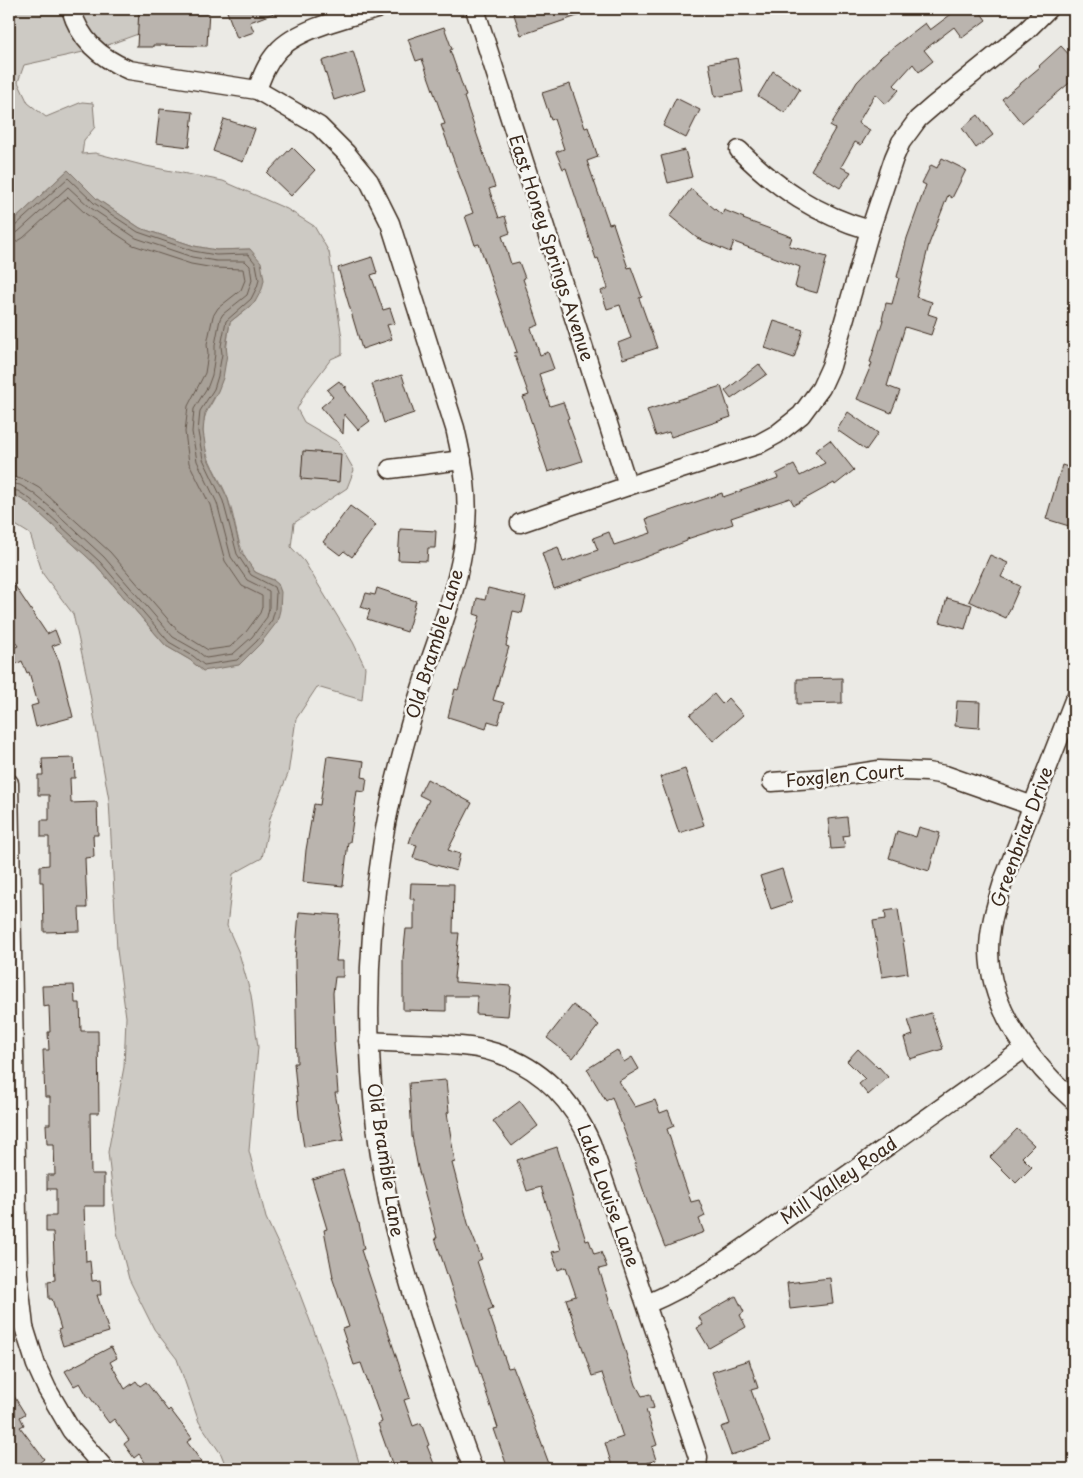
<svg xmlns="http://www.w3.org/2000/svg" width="1083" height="1478" font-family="'Playpen Sans',sans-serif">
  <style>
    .green { fill: #cdcac4; stroke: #847a71 }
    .water { fill: #a8a198; stroke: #7c7167 }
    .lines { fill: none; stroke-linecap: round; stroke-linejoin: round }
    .shore { stroke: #675a4f; stroke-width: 1 }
    .building { fill: #bab4ae; stroke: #3b2a1e }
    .minor-casing { stroke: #3b2a1e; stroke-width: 21 }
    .minor { stroke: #f6f6f2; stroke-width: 18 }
    .labels { text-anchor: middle; stroke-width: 5; stroke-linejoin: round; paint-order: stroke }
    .street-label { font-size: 18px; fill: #3b2a1e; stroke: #f6f6f2 }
  </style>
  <rect width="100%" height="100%" fill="#ebeae5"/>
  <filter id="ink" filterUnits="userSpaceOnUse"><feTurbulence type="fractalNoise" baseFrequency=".02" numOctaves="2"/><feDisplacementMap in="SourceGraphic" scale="10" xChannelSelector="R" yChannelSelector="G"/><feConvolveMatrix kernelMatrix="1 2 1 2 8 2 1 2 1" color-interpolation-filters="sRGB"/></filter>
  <g filter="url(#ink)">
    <path class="green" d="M9,9H206L97,49L24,65L18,82L28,103L46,117L82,102L93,103L95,127L84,140L82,154L95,153L146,166L223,181L287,209L314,226L329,252L342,338V354L331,359L306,392L297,409L304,422L338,442L354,470L347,488L294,523L291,547L304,561L353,642L365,667L362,700L317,687L296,719L288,774L270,818L262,858L233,874L227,926L239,953L251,995L258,1047L249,1151L266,1218L293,1276L342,1405L361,1469H227L221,1454L199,1422L177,1359L154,1329L129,1279L117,1232L108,1152L124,1067L126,1017L117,950L109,800L87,677L73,614L43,574L30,534L9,521V494L16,496L28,503L44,517L96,565L166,646L190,660L203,671L274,580C267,577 258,575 253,570C236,549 237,523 228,499C219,474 204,461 203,432C202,410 213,407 218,389C226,368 226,345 230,322L255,302L250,249L216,250L194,246L140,228L97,199L68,170L9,225Z"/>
    <path class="water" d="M68,170L97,199L140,228L194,246L216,250L250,249L261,262L264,280L262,289L255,302L230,322L226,346L227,354L223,378L218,391L205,413L203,431L207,457L228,499L241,552L255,572L273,580L278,584L281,592L280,610L277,622L260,644L239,665L203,671L190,660L166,646L96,565L28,503L16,496L9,494V225Z"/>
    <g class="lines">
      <g class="shore">
        <path d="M9,229L14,227L68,178L94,203L138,232L193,251L216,255L248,254L256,264L259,280L257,287L251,299L226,321L221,346L222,354L218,376L214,389L200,411L198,432L203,459L223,501L237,554L251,575L274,587L276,593L275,609L272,620L257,641L237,660L204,665L193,656L169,642L100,562L47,513L30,499L18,491L9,490"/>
        <path d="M9,235L18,232L68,187L91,208L136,238L192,257L216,261H245L250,266L252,280L247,295L223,314L220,319L215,345V354L212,375L208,386L194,409L192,432L197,461L217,503L231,557L247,580L269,591V608L267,617L252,637L233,654L206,658L196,650L173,637L104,557L51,508L33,493L20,485L9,483"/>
        <path d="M9,243L16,242L23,238L68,197L86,214L133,245L191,264L214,268L243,269L245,280L241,290L218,308L213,316L207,344L208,354L205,373L188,406L185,432L189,463L210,505L225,561L242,586L262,596V607L260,613L246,632L230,647L208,650L178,631L110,552L56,503L39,488L25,480L9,476"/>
      </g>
    </g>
    <g class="building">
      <path d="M139,9H209L207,46L153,45V47H137Z"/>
      <path d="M226,9H282V10L250,22L254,32L237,38Z"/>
      <path d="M512,9H592V11L521,35Z"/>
      <path d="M958,9H978L986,20L962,38L954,27L924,50L933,61L919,72L913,64L894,85L899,90L886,104L875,94L858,123L870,130L861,145L855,142L841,167L851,172L840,188L811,170L835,129L830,126L857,82L882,56L925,23L930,30Z"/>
      <path d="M444,27L452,49L450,50L466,96L464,97L495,187L489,189L499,218L505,216L510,233L502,236L511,264L519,262L525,278L523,279L539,325L531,328L540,355L548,352L554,369L539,374L550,406L563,402L569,418L567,419L582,461L548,472L523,397L529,395L514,353L517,352L479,244L475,245L465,216L473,213L441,125L445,124L422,59L416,61L408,39Z"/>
      <path d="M1061,46L1074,60V79L1022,123L1002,99L1040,67L1039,66Z"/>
      <path d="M353,51L365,90L334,100L322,61Z"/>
      <path d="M737,58L743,92L715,97L709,63Z"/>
      <path d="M773,71L800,89L785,113L758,96Z"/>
      <path d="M570,84L585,128L588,127L598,157L587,161L609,224L613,223L628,268L631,267L642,297L639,298L657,348L623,359L618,343L631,338L620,305L607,309L601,291L608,288L598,258L596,259L566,168L563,169L556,152L564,149L554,119L551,120L542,93Z"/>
      <path d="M676,98L700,110L686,138L663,126Z"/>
      <path d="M160,109L193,112L189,147L156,143Z"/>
      <path d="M978,115L993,135L976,148L962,128Z"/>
      <path d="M224,119L255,129L243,162L213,151Z"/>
      <path d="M292,147L315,170L291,196L267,173Z"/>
      <path d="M685,150L692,177L668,183L661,156Z"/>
      <path d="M942,158L966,170L952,198L948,195L929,244L916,297L932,302L928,314L937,317L931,335L905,327L887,386L900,391L891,413L857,399L872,363L870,362L883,320H882L886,303L892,304L899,278L897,277L907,238L926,185L922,183L931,165L937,168Z"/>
      <path d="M691,189L722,215L724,210L744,218L743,219L792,237L789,246L827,257L817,293L795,287L800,267L734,242L730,252L697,238L670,216Z"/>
      <path d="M372,257L377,273L371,275L383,310L390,308L395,323L387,325L392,339L362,349L338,268Z"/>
      <path d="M774,321L803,330L794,358L765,348Z"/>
      <path d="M759,364L767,374L731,399L725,391Z"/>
      <path d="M402,375L414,413L384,423L372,384Z"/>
      <path d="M339,381L345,388L346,386V390L370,421L358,430L344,414L343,434L321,407L333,397L327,390Z"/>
      <path d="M721,386L731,417L671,437L669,432L656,436L647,410Z"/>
      <path d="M848,412L878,433L866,450L837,430Z"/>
      <path d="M830,440L854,470L835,485L834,483L794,505L790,498L731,518L733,524L687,539V541L638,560L554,589L542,553L558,547L563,562L598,550L593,538L609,532L614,545L651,533L646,519L722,493L723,497L778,478L776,474L794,465L800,476L825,463L815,451Z"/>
      <path d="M303,451L341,454L339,482L301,479Z"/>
      <path d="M1062,465L1074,469V508L1069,526L1046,519Z"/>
      <path d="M350,506L376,525L352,557L344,551L340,555L323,542Z"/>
      <path d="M400,529L436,531L435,548H428L427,561L398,560Z"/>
      <path d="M990,555L1008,563L1001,577L1020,586L1006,618L969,601Z"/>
      <path d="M9,577L47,634L55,630L60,643L52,646L59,661L73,717L36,727L31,706L38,704L29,672L27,673L22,661L14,665L9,652V650L18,646L9,633Z"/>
      <path d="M377,588L416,601L407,632L367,619L370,610L361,607L366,593L375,595Z"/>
      <path d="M488,588L526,597L522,613L513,611L506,646L509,647L493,700L504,703L498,724L488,721L486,729L448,717L455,689L458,690L480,616L474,614L477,598L485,600Z"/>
      <path d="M947,598L972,605L965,629L940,622Z"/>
      <path d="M842,678V703L797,704V679Z"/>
      <path d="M714,694L722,704L728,698L743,715L713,741L690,715Z"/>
      <path d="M957,701L980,702L979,728L955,726Z"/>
      <path d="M327,756L364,761L362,777L367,778L365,792L357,791L350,842H348L343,886L303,882L306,850L314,804L320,805Z"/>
      <path d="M74,758L75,778H70L71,803L97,802L98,835H93L94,857L85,858L87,908H79L80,931L44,932L43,882H40V866L49,865V837H41V820H49V795H38V775H43L42,759Z"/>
      <path d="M685,769L704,825L679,833L660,777Z"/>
      <path d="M427,779L472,803L448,850L460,854L456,871L413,858L417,845L409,843L413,831L429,800L419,795Z"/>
      <path d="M847,817L849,835L843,836L845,848L831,849L828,819Z"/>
      <path d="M919,827L940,833L929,871L889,858L897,831L916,837Z"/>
      <path d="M782,869L792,902L771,909L760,876Z"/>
      <path d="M411,883L454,884L453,933H459L454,978H455V982L511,986L508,1016L476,1014L477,996H446V1011L403,1010V957L406,929H414V899H410Z"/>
      <path d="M898,909L908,973L882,977L873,921L886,919L885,911Z"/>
      <path d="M299,912L340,915L336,961H343V977H335L333,993L335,1043H334L338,1093H335L344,1140L304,1147L299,1116L294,1063H297L295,960Z"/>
      <path d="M74,985L75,1003H80L81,1031H98L99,1113H90L91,1174H104V1206H84L86,1262L90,1261L92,1281L100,1280L101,1295H97L109,1332L63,1346L58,1330L61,1329L52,1299H49L48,1281L55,1280L53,1232H46V1216H56V1189H47V1175H55L54,1144H47L46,1124H50V1097H45L43,1050H49L48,1032H50L49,1006L43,1007L42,986Z"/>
      <path d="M573,1005L599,1025L573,1058L547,1038Z"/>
      <path d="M931,1013L943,1049L910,1059L904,1038L913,1035L908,1020Z"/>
      <path d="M858,1049L878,1068L879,1067L888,1077L868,1095L859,1084L865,1079L847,1061Z"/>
      <path d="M617,1050L624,1062L632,1057L639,1069L619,1081L635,1107L655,1100L660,1113L668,1110L674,1126L667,1129L691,1202L699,1200L705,1216L699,1219L704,1232L665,1247L645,1195L634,1163H636L612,1097L606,1101L587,1069Z"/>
      <path d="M446,1080L449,1112L447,1113L455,1162L452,1163L469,1227L482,1259L477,1261L493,1308L488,1310L508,1368L513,1367L551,1469H508L494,1429L498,1428L435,1238H437L418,1168L412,1136L409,1083Z"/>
      <path d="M520,1101L538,1126L512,1146L493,1121Z"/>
      <path d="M1017,1129L1034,1145L1022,1157L1032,1167L1016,1183L990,1157Z"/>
      <path d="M557,1147L586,1241L589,1240L594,1254L601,1252L607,1267L599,1269L636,1385L642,1396L650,1394L654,1408L646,1410L657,1445L652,1447L656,1460L629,1469H613L605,1443L623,1437L602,1373L592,1376L576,1329L566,1299L576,1296L566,1267L558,1270L552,1252L561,1250L541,1187L527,1191L517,1160Z"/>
      <path d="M343,1170L358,1223H359L364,1249L361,1250L410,1398L404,1400L413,1426L421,1423L429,1445L427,1446L436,1469H394L378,1424L382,1422L361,1363L354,1365L342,1329L349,1327L332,1277H333L324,1230L327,1229L312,1179Z"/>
      <path d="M830,1278L833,1304L790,1309L787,1283Z"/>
      <path d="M736,1296L744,1312L740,1315L746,1327L709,1348L697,1328L703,1325L699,1317Z"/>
      <path d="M111,1347L117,1358L110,1362L125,1389L136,1381L140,1386L146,1382L168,1411L170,1409L192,1438L187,1442L207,1469H150L139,1454L134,1458L124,1444L129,1440L114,1419L109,1423L89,1396L88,1397L80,1383L74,1386L65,1371Z"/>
      <path d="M749,1360L758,1388L751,1390L770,1442L731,1455L721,1427L730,1424L712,1372Z"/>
      <path d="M9,1388L25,1414L20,1417L24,1425L20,1427L44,1459L39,1463L43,1469H9Z"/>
    </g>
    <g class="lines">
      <defs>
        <g id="minor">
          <path d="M71,9C80,40 99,57 129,70L257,90L319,126L346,153L369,181L390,223L455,428C463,462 470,499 465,534C460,582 441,628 426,673C408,728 393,783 383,840C361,975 364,1117 400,1250C420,1324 447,1397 473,1469"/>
          <path d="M475,9L628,486"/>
          <path d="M257,90C262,76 267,63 277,52C296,29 349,17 377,9"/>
          <path d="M739,150C777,188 817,215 870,230"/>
          <path d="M390,469L462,460"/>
          <path d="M520,523L628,486L757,445L777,434L801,415L821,388L831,366L870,230L894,158L901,142L910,130L918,119L933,106L1027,30L1048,9"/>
          <path d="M1074,700L1004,879C997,902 989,926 989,951C990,1011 1032,1063 1074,1101"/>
          <path d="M772,782L826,778L879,770L927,772L945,775L1033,806"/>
          <path d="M9,783L18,1273L24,1327L36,1365L47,1389L71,1430L105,1469"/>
          <path d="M369,1041C405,1044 442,1042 477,1048C532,1059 569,1093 591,1143L698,1457L697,1469"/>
          <path d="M647,1304C701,1281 748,1245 795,1212C872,1158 948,1103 1025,1048"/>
        </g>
      </defs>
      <use href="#minor" class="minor-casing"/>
      <use href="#minor" class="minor"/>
    </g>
  </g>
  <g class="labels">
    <g class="street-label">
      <text transform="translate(551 248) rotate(72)" y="6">East Honey Springs Avenue</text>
      <text transform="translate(435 644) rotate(-73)" y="6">Old Bramble Lane</text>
      <text transform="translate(845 776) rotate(-5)" y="6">Foxglen Court</text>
      <text transform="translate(1022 837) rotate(-70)" y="6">Greenbriar Drive</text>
      <text transform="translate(385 1160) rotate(81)" y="6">Old Bramble Lane</text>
      <text transform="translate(839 1181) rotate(-35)" y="6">Mill Valley Road</text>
      <text transform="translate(608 1196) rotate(70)" y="6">Lake Louise Lane</text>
    </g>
  </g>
  <rect width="1083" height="1478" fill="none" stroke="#f6f6f2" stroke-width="30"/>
  <rect x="15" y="15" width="1053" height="1448" fill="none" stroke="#3b2a1e" stroke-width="2" filter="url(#ink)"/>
</svg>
